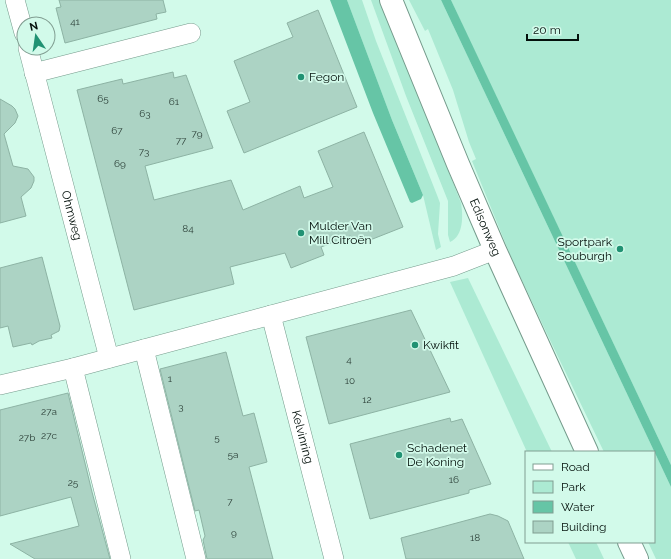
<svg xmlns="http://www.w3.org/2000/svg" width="671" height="559" font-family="Raleway,sans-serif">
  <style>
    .green { fill: #acead3 }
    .water { fill: #66c5a6 }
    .building { fill: #acd3c4; stroke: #8db3a4 }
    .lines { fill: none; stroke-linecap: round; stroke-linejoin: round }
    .minor-casing { stroke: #759b8c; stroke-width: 20 }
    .tertiary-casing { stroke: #759b8c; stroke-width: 24 }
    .minor { stroke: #fff; stroke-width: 19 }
    .tertiary { stroke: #fff; stroke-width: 22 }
    .poi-dot { fill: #219273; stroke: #d2faea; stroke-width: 1.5 }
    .labels { text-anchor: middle; stroke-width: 3.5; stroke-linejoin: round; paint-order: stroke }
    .number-label { font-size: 10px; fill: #2e423a }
    .poi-label { font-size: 12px; fill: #04110c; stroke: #d2faea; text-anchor: start }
    .street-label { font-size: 12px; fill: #04110c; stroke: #d2faea }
  </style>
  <rect width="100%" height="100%" fill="#d2faea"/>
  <g class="green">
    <path d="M347,0H362L376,41L437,195L440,203L438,234L441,247L436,250L423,195L392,120Z"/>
    <path d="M371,0H382L461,203C463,215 464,236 450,242L448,235V201L406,96Z"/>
    <path d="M409,0H441L671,487V559H656L648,542H654V452H604L548,336L511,257L472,161L476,159L469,142L453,90L428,29L425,31Z"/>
    <path d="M451,0H671V465L466,33Z"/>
    <path d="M468,278L552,452H527L450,282Z"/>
    <path d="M568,542H596L604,559H576Z"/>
  </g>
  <g class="water">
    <path d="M330,0H347L392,120L423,195L421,199L412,203L410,202L373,113Z"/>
    <path d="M441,0H451L671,465V487Z"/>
  </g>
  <g class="building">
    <path d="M59,0H163L166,12L156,14L157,19L65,43L56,8L61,7Z"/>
    <path d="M318,10L357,107L244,153L227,111L250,102L234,61L293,37L287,23Z"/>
    <path d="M173,72L174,78L186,75L213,148L145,166L154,200L231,180L243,210L300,186L304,198L333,187L318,151L364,132L403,227L365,242L350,236L321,247L324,255L291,268L285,253L230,267L234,284L134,310L77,90L122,79L123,84Z"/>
    <path d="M0,99L12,106L15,109L18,116L15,123L4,134L13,166L28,169L34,177V181L31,188L21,197L26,216L0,223Z"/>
    <path d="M42,257L60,326L59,331L51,335L52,338L39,341L32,345L31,343L13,347L8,326L0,328V268Z"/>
    <path d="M411,310L450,392L329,424L306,337Z"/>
    <path d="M226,352L243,416L254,413L267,462L249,467L273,559H207L203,540L205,536L199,510L195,511L160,369Z"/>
    <path d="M68,393L92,492L110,559H35L10,544L79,526L71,497L0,516V410Z"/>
    <path d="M450,418L451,422L462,419L491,484L469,490V493L370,519L350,444Z"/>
    <path d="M490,514L498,516L508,521L524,559H406L401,538Z"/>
  </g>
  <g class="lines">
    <defs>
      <g id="minor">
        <path d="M15,0L24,33"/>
        <path id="s1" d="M28,48L109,358"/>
        <path d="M34,73L191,33"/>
        <path id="s2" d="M271,315L334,559"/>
        <path d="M144,349L196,559"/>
        <path d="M73,368L121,559"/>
        <path d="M0,385L73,368L454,266L495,250"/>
      </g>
      <g id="tertiary">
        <path id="s3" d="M391,0L458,164L495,250L587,452"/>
        <path d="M629,542L637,559"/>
      </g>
    </defs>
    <use href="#minor" class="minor-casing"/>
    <use href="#tertiary" class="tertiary-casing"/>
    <use href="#minor" class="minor"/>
    <use href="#tertiary" class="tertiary"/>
  </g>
  <g class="poi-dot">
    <circle cx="301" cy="77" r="4"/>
    <circle cx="301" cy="233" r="4"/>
    <circle cx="620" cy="249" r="4"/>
    <circle cx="415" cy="345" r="4"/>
    <circle cx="399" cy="455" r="4"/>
  </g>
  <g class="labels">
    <g class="number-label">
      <text x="75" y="25">41</text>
      <text x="103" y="102">65</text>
      <text x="174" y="105">61</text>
      <text x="145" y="117">63</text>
      <text x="117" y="134">67</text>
      <text x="197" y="137">79</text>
      <text x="181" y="144">77</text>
      <text x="144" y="155">73</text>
      <text x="120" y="167">69</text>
      <text x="188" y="232">84</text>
      <text x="349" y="363">4</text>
      <text x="170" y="382">1</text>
      <text x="350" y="384">10</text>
      <text x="367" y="403">12</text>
      <text x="181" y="410">3</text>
      <text x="49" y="415">27a</text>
      <text x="49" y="439">27c</text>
      <text x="27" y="441">27b</text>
      <text x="217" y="441">5</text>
      <text x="233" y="458">5a</text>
      <text x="454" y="483">16</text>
      <text x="73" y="486">25</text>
      <text x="230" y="505">7</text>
      <text x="234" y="536">9</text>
      <text x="475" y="541">18</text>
    </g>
    <g class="poi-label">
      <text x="309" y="81">Fegon</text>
      <text x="309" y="230">Mulder Van<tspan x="309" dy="14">Mill Citroën</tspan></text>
      <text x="612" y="246" text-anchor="end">Sportpark<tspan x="612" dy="14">Souburgh</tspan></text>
      <text x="423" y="349">Kwikfit</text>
      <text x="407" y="452">Schadenet<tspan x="407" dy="14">De Koning</tspan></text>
    </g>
    <g class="street-label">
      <text dy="4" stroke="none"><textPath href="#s1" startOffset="173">Ohmweg</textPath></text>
      <text dy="4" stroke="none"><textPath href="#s3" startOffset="246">Edisonweg</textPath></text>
      <text dy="4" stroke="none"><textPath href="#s2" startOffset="126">Kelvinring</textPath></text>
    </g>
  </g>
  <rect x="525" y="451" width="130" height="92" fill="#d2faea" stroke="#809d91"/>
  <rect x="533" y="464" width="20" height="6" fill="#ffffff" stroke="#809d91"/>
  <text x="561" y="471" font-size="12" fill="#04110c">Road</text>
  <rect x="533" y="481" width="20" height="12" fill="#acead3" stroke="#809d91"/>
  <text x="561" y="491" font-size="12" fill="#04110c">Park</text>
  <rect x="533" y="501" width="20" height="12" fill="#66c5a6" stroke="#809d91"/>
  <text x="561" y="511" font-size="12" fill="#04110c">Water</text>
  <rect x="533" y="521" width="20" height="12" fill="#acd3c4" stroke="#809d91"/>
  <text x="561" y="531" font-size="12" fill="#04110c">Building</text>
  <g transform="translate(36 36) rotate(347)"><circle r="19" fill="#d2faea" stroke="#809d91"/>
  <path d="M0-3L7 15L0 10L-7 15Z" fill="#219273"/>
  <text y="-6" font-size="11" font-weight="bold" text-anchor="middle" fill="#04110c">N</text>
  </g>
  <path d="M527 34v6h51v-6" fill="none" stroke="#04110c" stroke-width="2"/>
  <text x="533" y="34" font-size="12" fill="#04110c" stroke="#d2faea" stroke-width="3" paint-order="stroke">20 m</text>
</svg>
